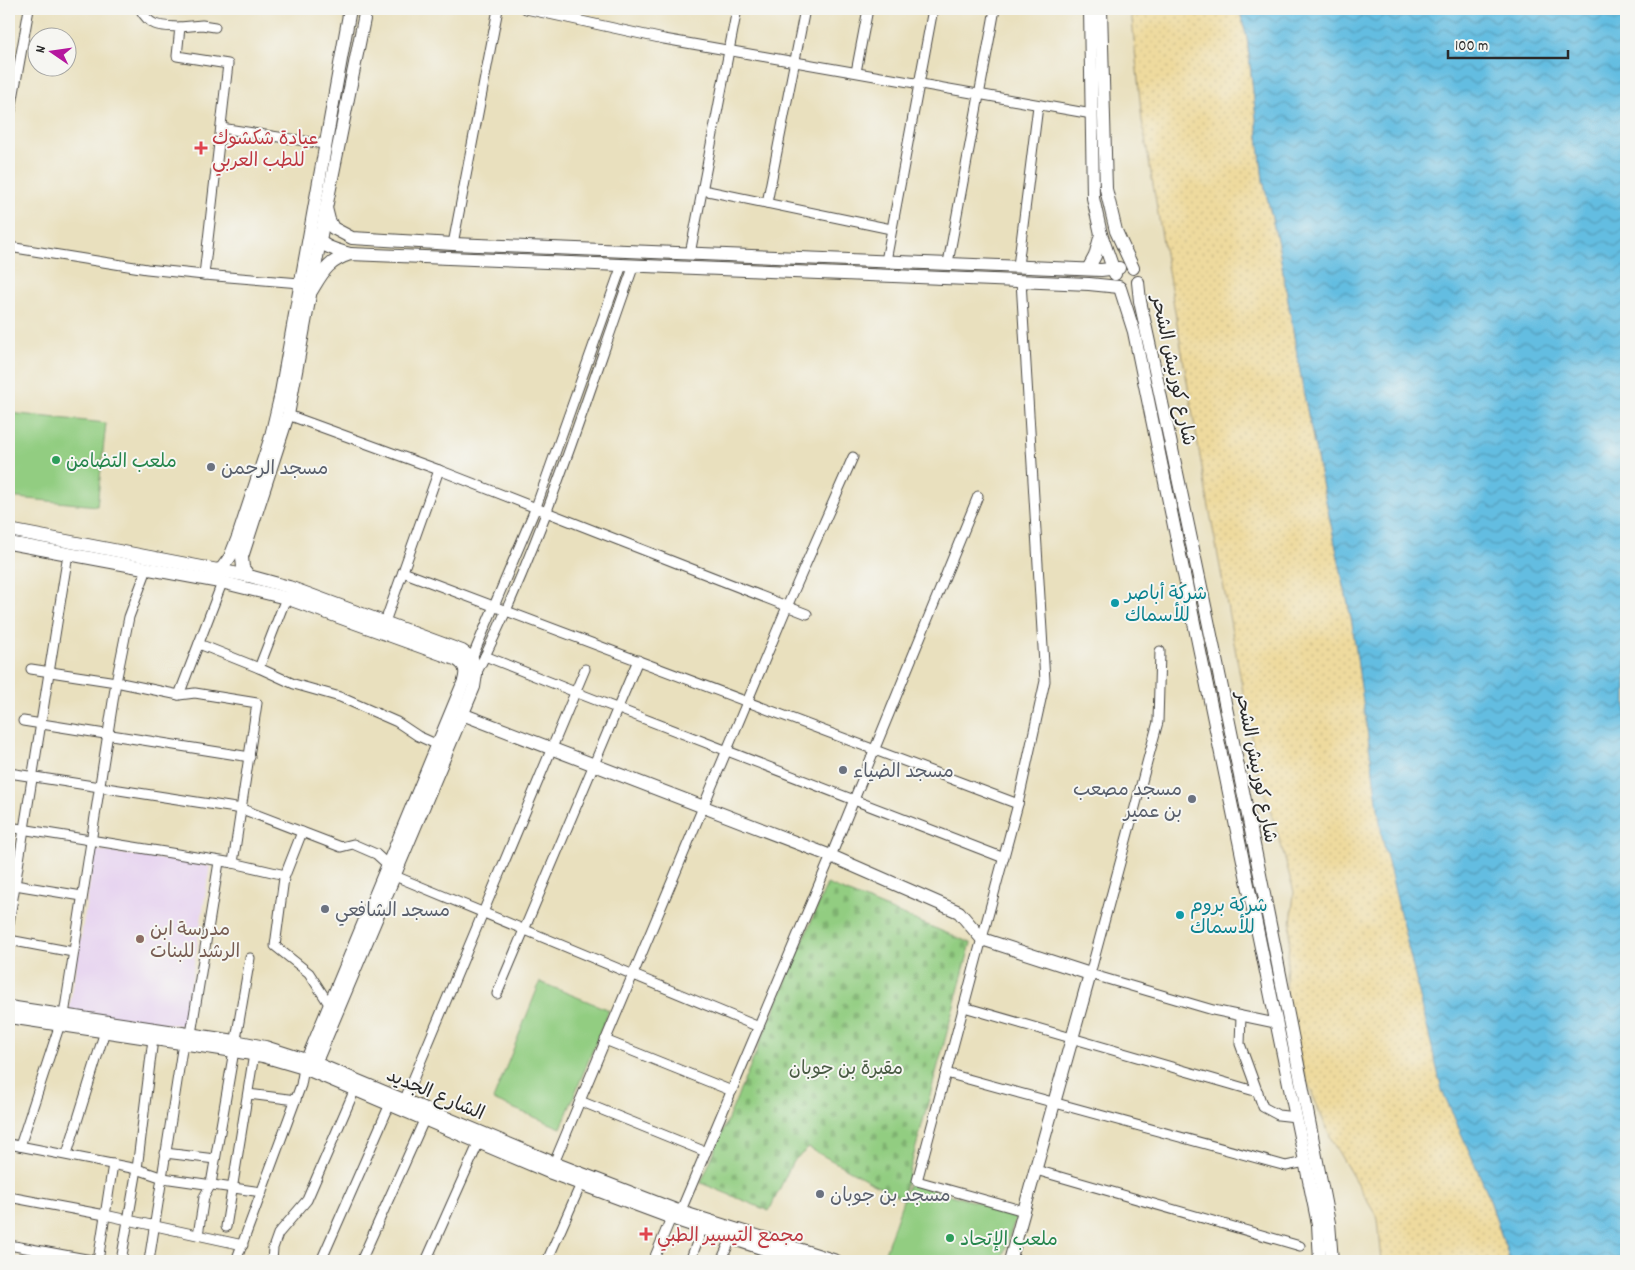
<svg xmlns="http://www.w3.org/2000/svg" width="1635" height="1270" font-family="Dekko,'Playpen Sans Arabic',sans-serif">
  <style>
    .built { fill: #e6d2f0 }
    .sand { fill: url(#sand-dots); stroke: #8c8264 }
    .cemetery { fill: url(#cemetery-stones); stroke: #5e7c56 }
    .green { fill: #92cd81; stroke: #5e7c56 }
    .water { fill: url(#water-waves); stroke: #487486 }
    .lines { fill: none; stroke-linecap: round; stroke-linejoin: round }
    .street-casing { stroke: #484641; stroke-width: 11 }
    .secondary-casing { stroke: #484641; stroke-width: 14 }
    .street { stroke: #fff; stroke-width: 9 }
    .secondary { stroke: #fff; stroke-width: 12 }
    .health-dot { fill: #e0444e; stroke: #f6f6f2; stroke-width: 2 }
    .leisure-dot { fill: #2e9e5b; stroke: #f6f6f2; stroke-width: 2 }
    .worship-dot { fill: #6b7280; stroke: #f6f6f2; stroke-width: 2 }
    .culture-dot { fill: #0f9aa8; stroke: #f6f6f2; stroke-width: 2 }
    .education-dot { fill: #8d6e63; stroke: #f6f6f2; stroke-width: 2 }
    .labels { text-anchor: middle; stroke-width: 4; stroke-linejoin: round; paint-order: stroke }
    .health-label { font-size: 19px; fill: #be3a42; stroke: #f6f6f2; text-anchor: start }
    .street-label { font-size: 19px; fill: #2b2b2b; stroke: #f6f6f2 }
    .leisure-label { font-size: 19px; fill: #27864d; stroke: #f6f6f2; text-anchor: start }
    .worship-label { font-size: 19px; fill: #5b616d; stroke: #f6f6f2; text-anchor: start }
    .culture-label { font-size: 19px; fill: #0d838f; stroke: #f6f6f2; text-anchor: start }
    .education-label { font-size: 19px; fill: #785e54; stroke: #f6f6f2; text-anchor: start }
    .park-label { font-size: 19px; fill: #4a5c45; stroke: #f6f6f2 }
  </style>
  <defs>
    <pattern id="sand-dots" width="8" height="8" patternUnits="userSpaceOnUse" patternTransform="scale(1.25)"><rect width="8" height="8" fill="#eeda9e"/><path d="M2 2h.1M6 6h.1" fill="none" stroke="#cb8" stroke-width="1.8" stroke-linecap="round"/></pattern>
    <pattern id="cemetery-stones" width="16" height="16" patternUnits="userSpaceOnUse" patternTransform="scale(1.25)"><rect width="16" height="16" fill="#92cd81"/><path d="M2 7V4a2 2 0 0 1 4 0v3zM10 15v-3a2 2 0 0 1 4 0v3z" fill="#7eb070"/></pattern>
    <pattern id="water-waves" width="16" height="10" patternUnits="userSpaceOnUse" patternTransform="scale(1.25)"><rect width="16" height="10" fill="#64bde1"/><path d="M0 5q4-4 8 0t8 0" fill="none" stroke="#539ab7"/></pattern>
  </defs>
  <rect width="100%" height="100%" fill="#f6f6f2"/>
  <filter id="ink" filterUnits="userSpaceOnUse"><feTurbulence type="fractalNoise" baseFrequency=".02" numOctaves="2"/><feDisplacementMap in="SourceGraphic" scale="10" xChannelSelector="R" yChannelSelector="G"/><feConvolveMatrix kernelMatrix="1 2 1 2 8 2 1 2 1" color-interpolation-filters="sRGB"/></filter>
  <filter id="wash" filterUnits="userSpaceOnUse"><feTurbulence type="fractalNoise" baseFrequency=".0096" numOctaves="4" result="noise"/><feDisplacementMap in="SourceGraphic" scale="20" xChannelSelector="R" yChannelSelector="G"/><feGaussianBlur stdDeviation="1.12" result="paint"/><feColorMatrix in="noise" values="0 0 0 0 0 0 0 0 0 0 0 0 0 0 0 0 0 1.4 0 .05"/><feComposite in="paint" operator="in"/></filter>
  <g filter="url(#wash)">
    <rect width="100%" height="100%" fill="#e9e0be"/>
    <path class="built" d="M95,850L210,866L184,1026L69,1011Z"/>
    <path class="sand" d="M1131,9H1239L1247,38L1263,180L1279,248L1304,395L1323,487L1352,623L1488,1194L1510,1261H1382L1378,1219L1333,1143L1305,1077L1284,999L1294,892L1280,841L1258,773L1206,491L1142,121Z"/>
    <path class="cemetery" d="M827,884L971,943L902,1199L809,1148L793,1161L769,1211L701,1183Z"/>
    <g class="green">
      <path d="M9,413L106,423L97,506L9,497Z"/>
      <path d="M540,982L609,1010L561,1128L493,1100Z"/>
      <path d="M909,1183L1017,1214L1001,1261H882Z"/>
    </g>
    <path class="water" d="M1239,9H1626V1261H1510L1488,1194L1442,1090L1382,837L1352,623L1323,487L1304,395L1279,248L1263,180L1247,38Z"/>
  </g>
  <g filter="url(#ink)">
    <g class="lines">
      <defs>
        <g id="street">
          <path d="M140,9C151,28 160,26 180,27L177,56L228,64L204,275"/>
          <path d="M526,9L664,39L1092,114"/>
          <path d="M180,27L202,25L215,27"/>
          <path d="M856,72L868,9"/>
          <path d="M9,121L29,9"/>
          <path d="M221,128L324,144"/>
          <path d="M703,190L891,229"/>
          <path d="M767,203L805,9"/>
          <path d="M453,244L498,9"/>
          <path d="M9,247L147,269L204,275L300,283"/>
          <path d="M690,254L737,9"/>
          <path d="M886,261L933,9"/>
          <path d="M948,263L995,9"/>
          <path d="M1018,266L1038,106"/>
          <path d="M1021,281L1045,681L1018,804L917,1181L1024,1211"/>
          <path d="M288,415L439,470L807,614"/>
          <path d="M403,572L1018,804"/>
          <path d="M286,598L259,668L294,684L340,697L397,722L418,736L438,745"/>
          <path d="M385,622L439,470"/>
          <path d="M199,644L259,668"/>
          <path d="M1160,651L1158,722L1090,974L1213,1010L1275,1023"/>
          <path d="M485,656L575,692L1004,858"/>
          <path d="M472,658L536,507L622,265"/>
          <path d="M31,669L116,682L179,695L195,693L257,703L233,863"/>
          <path d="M476,674C542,544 585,402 634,265"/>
          <path d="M179,695L222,583"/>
          <path d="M23,721L250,757"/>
          <path d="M9,773L242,809L341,847L353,844L376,854L388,865"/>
          <path d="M9,827L233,863L285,875"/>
          <path d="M302,832L284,878L275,946L309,973L329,1004"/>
          <path d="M395,876L759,1027"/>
          <path d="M9,884L82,896"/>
          <path d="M9,923L68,554"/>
          <path d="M9,940L73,952"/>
          <path d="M497,994L638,660"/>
          <path d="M964,1007L1258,1092"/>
          <path d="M64,1015L116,682L129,617L147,569"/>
          <path d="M1241,1016L1240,1044L1263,1107L1278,1115L1296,1117"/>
          <path d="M191,1034L219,862"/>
          <path d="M605,1040L732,1091"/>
          <path d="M946,1073L1286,1166L1305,1162"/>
          <path d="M248,1094L296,1100"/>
          <path d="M580,1101L706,1152"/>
          <path d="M402,1106L585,669"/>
          <path d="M9,1144L137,1169L163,1178L262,1192"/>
          <path d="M20,1146L60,1024"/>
          <path d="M165,1153L215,1159"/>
          <path d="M67,1154L105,1031"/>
          <path d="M554,1163L786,609L853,457"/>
          <path d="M1036,1170L1300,1246"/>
          <path d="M9,1197L105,1215L243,1245"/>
          <path d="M679,1215L831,856L978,496"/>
          <path d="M226,1227L254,1054"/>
          <path d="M198,1235L204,1197L211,1184L250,958"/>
          <path d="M9,1245L97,1261"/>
          <path d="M98,1261L113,1164"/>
          <path d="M121,1261L137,1169L153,1039"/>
          <path d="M149,1261L183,1043"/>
          <path d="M236,1261L301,1085L304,1068"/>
          <path d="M272,1261L273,1248L278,1234L307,1200L355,1089"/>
          <path d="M321,1261L390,1104"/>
          <path d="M361,1261L425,1118"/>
          <path d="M426,1261L479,1142"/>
          <path d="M547,1261L581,1184"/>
          <path d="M653,1261L671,1218"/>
          <path d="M690,1261L702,1229"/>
          <path d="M721,1261L731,1239"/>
        </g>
        <g id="secondary">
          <path d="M1090,9L1093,198L1101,234L1115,274"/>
          <path d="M1101,9L1106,189L1116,231L1133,268"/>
          <path d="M326,208L329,220L333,228L352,238L453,244L1101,270L1119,268"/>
          <path d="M316,237C324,248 337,250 350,254"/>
          <path d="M1088,269L1095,256L1101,234"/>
          <path d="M1138,282L1140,301C1207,608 1269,915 1329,1223L1332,1261"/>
          <path d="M1120,288L1134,332L1318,1224L1320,1261"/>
          <path d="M312,290C323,272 328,261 350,254L1089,284L1119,287"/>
          <path d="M9,530L249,576L289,587L462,651L472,658L476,674L474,687L312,1071"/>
          <path d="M9,543L225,583L286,598L455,659C465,664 467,670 464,681L306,1062"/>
          <path d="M217,570L222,568L230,557L238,537L270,440L280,398L350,9"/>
          <path d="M249,576L243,568L242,557L288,415L326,208L366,9"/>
          <path d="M462,714L831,856L959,912L982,939L1090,974L1010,1261"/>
          <path d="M9,1007L235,1041L265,1047L315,1063L554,1163L681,1212L836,1261"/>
          <path d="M9,1017L234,1051L263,1056L304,1068L551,1173L677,1220L800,1261"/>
        </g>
      </defs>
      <use href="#street" class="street-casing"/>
      <use href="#secondary" class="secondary-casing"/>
      <use href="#street" class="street"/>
      <use href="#secondary" class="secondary"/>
    </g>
  </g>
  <g class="health-dot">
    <path d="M198.5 140.5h5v5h5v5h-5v5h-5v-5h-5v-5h5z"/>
    <path d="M643.5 1226.5h5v5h5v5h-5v5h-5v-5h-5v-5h5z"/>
  </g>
  <g class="leisure-dot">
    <circle cx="56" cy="460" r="5"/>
    <circle cx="950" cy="1238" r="5"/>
  </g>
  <g class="worship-dot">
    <circle cx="211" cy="467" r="5"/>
    <circle cx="843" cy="770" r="5"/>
    <circle cx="1192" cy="799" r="5"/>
    <circle cx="325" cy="909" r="5"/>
    <circle cx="820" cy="1194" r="5"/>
  </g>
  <g class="culture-dot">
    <circle cx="1115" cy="603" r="5"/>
    <circle cx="1180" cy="915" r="5"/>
  </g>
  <circle class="education-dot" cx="140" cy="939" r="5"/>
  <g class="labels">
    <g class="health-label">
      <text x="212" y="144">عيادة شكشوك<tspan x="212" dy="22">للطب العربي</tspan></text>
      <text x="657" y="1241">مجمع التيسير الطبي</text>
    </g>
    <g class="street-label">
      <text transform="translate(1175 370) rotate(78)" y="7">شارع كورنيش الشحر</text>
      <text transform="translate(1258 767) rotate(79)" y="7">شارع كورنيش الشحر</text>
      <text transform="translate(436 1093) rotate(23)" y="7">الشارع الجديد</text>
    </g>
    <g class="leisure-label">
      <text x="66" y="467">ملعب التضامن</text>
      <text x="960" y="1245">ملعب الإتحاد</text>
    </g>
    <g class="worship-label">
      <text x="221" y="474">مسجد الرحمن</text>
      <text x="853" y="777">مسجد الضياء</text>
      <text x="1182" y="795" text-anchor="end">مسجد مصعب<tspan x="1182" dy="22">بن عمير</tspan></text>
      <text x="335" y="916">مسجد الشافعي</text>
      <text x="830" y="1201">مسجد بن جوبان</text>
    </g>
    <g class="culture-label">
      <text x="1125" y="599">شركة أباصر<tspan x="1125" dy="22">للأسماك</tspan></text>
      <text x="1190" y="911">شركة بروم<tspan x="1190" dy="22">للأسماك</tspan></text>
    </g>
    <g class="education-label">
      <text x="150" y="935">مدرسة ابن<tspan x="150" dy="22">الرشد للبنات</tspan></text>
    </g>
    <g class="park-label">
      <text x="846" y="1074">مقبرة بن جوبان</text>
    </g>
  </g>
  <rect width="1635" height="1270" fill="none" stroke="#f6f6f2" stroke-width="30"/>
  <g transform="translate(52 52) rotate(283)"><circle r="24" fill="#f6f6f2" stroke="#a5a5a2"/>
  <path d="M0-4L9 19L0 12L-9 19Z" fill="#b5179e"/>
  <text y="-8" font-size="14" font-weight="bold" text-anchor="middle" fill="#2b2b2b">N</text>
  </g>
  <path d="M1448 50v8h120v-8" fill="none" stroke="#2b2b2b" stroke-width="2.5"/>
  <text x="1455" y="50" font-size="15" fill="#2b2b2b" stroke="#f6f6f2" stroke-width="4" paint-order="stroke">100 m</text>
</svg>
